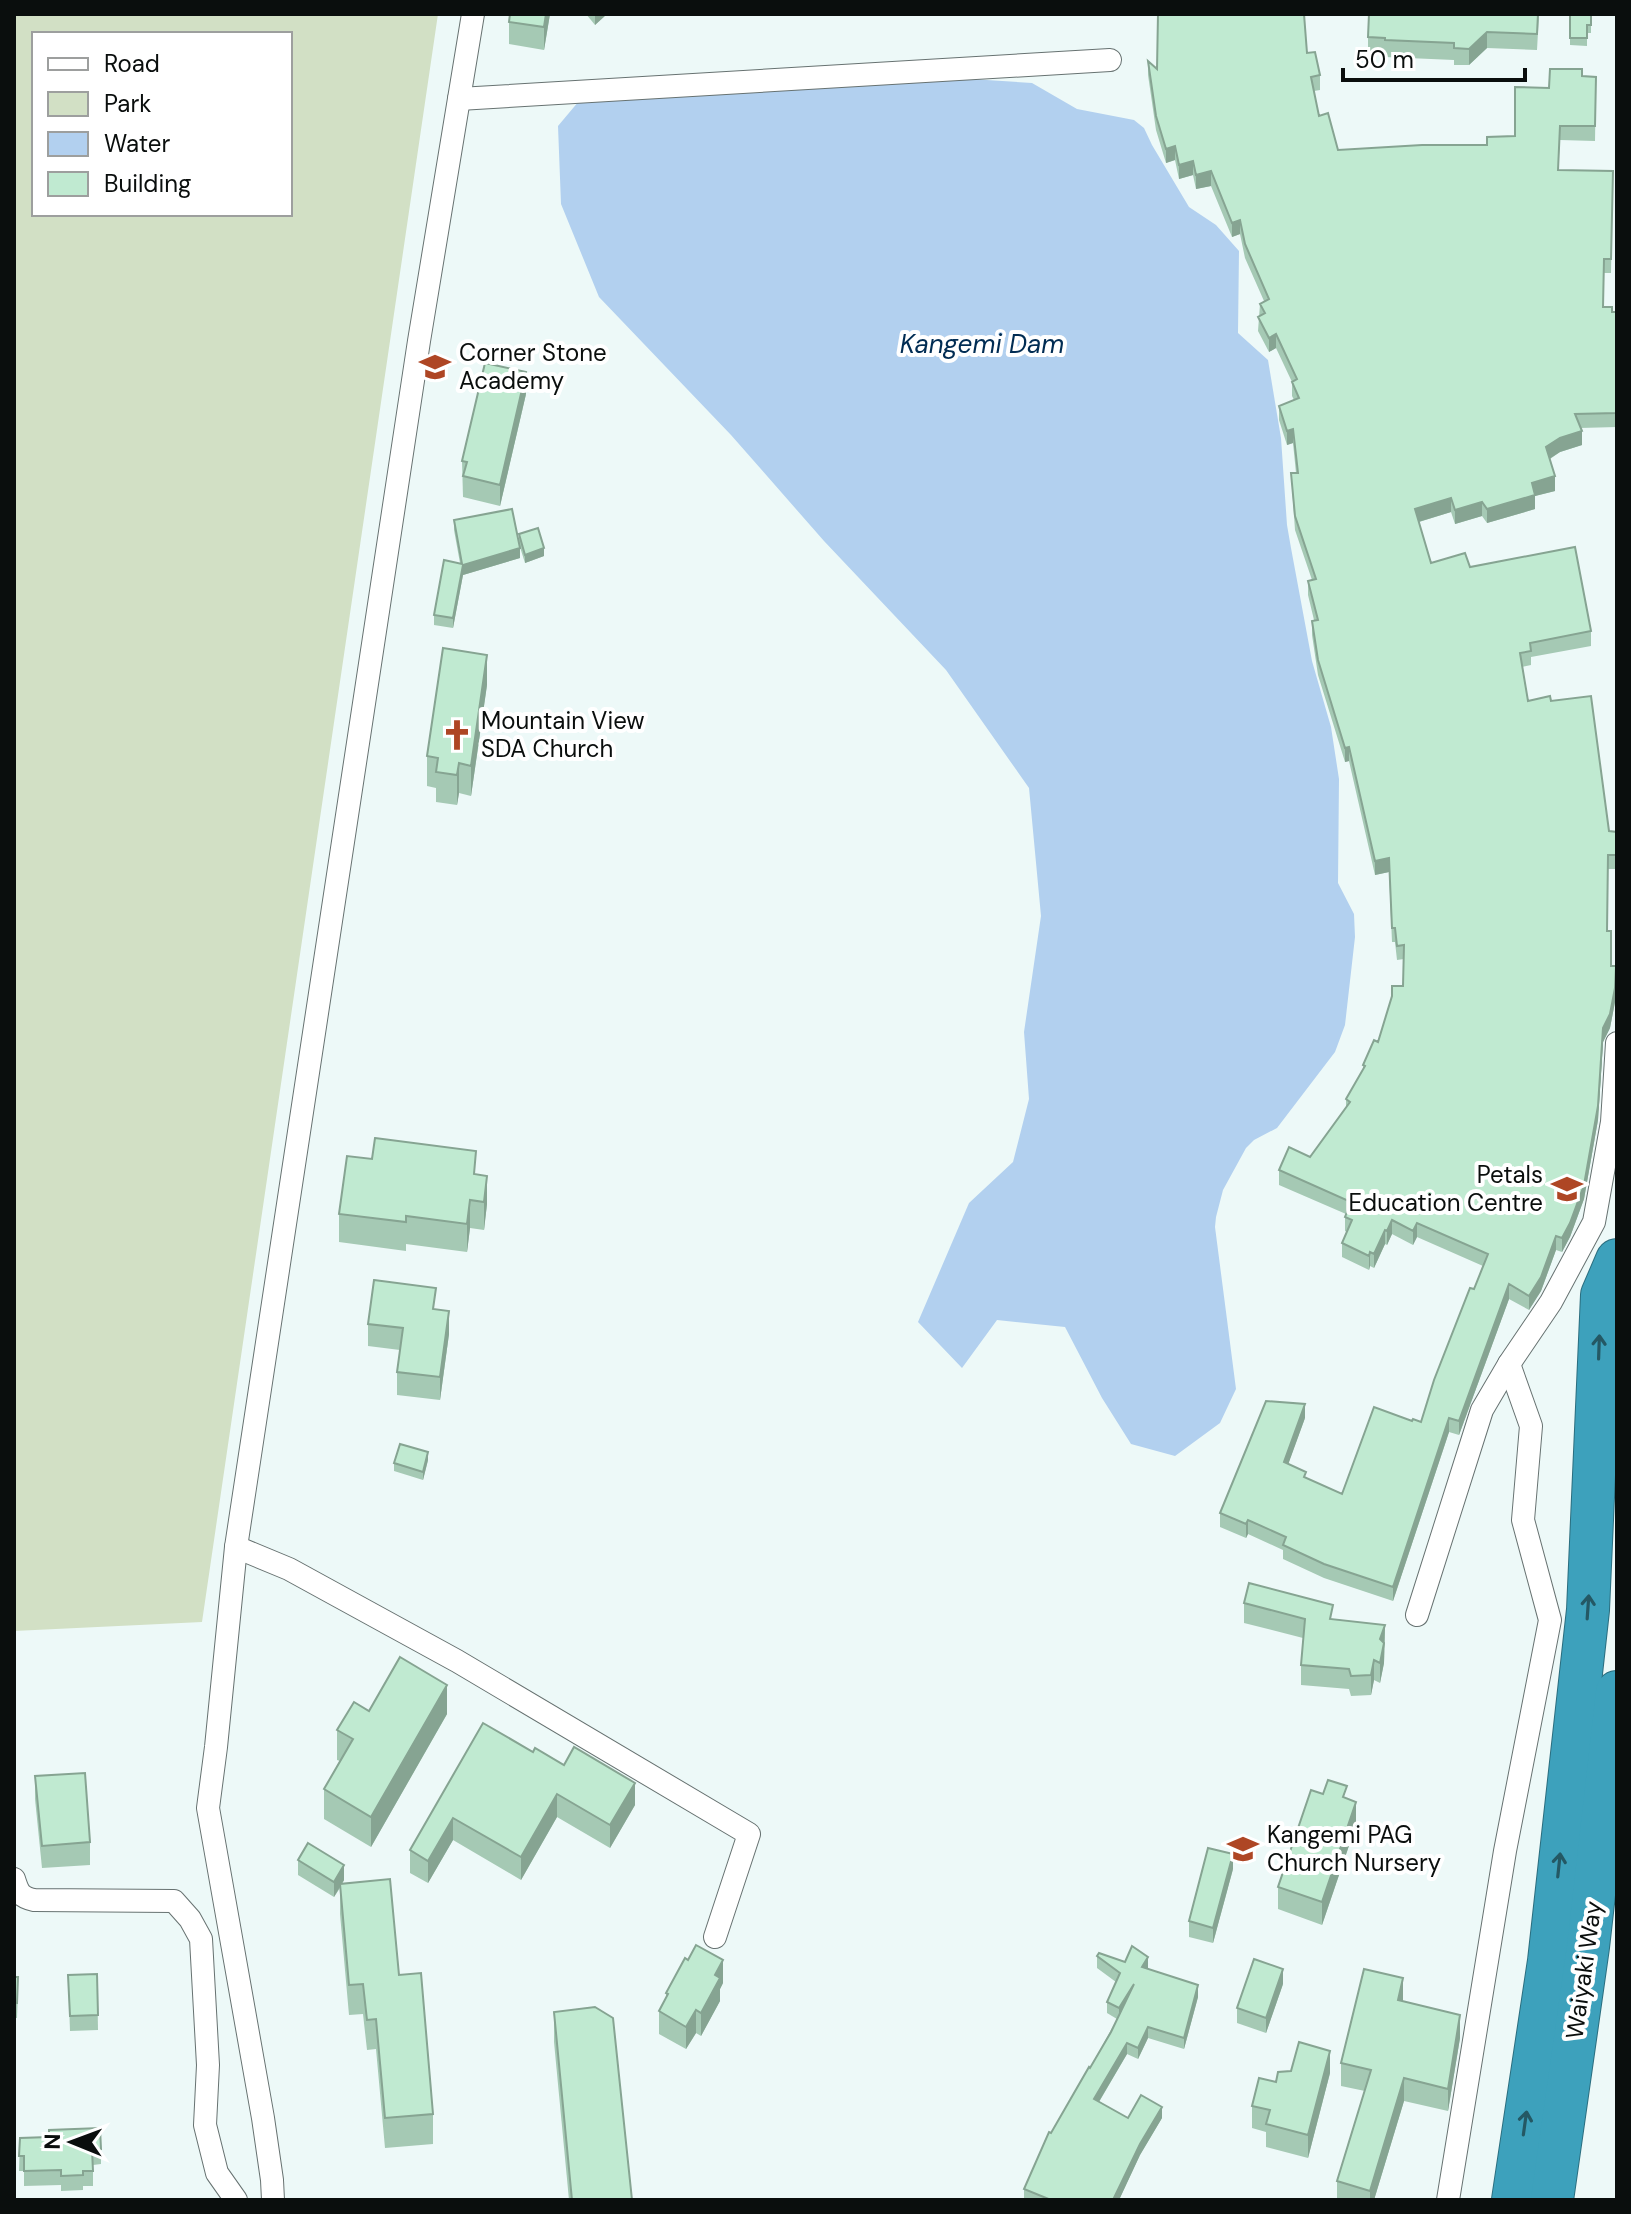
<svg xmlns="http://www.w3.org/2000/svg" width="1631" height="2214" font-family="'DM Sans',sans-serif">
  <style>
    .green { fill: #d2e0c5; fill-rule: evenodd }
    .water { fill: #b2d0ef }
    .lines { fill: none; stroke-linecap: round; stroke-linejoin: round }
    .street-casing { stroke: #677271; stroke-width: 24 }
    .highway-casing { stroke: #2b6e7f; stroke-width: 44 }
    .street { stroke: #fff; stroke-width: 22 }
    .highway { stroke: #3da1bc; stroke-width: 42 }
    .wall { fill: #a5c9b4 }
    .shaded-wall { fill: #86a492 }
    .building { fill: #c0ead1; stroke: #86a492; stroke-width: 2 }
    .oneway { stroke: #245864 }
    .labels { text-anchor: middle; stroke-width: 8; stroke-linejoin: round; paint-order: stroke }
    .poi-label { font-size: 24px; fill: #0a0e0d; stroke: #fff; text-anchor: start }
    .street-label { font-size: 24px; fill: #0a0e0d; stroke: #fff }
    .water-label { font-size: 26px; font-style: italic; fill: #002c53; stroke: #fff }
  </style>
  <rect width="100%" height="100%" fill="#edf9f8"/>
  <path class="green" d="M14,14H438L202,1622L14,1631ZM34,34H290V214H34Z"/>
  <path class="water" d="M908,75L1032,83L1077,109L1134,120L1144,128L1152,145L1189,207L1216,225L1239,251L1238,333L1268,360L1281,438L1287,525L1291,548L1312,661L1331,727L1339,779L1338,883L1354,914L1355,937L1345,1025L1335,1052L1277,1128L1254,1140L1246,1148L1223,1190L1216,1217L1215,1227L1236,1389L1220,1423L1175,1456L1131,1444L1102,1398L1065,1327L997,1320L962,1368L918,1322L969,1203L1013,1162L1029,1099L1024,1032L1041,916L1029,788L946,670L824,541L731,435L599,297L561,204L558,126L579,101Z"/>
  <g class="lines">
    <defs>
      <g id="street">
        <path d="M459,99L1110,60"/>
        <path d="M236,1547L289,1569L457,1661L749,1834L715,1937"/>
        <path d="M1417,1615L1482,1410L1509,1364L1551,1302L1594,1222L1612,1122L1617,1043"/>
        <path d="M14,1879C18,1892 20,1897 34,1900L174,1901L190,1919L201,1939L208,2065L205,2125L217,2173L236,2200"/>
        <path d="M273,2200L272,2180L263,2118L208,1808L216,1747L236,1547L419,341L473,14"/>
        <path d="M1448,2200L1505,1851L1550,1620L1523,1520L1531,1426L1509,1364"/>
      </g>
      <g id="highway">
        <path d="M1513,2200L1549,1961L1588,1610L1602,1295L1617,1260"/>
        <path d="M1552,2200L1588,1947L1617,1692"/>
      </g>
    </defs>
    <use href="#street" class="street-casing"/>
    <use href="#highway" class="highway-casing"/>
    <use href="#street" class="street"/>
    <use href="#highway" class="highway"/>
  </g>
  <g class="wall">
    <path d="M550,14L544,50L509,44V22Z"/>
    <path d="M586,14H607L595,25Z"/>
    <path d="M1539,14L1537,50L1487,48L1469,65H1454V60L1385,57V55L1368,54V37Z"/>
    <path d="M1570,14H1591V33H1587V46L1570,45Z"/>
    <path d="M1307,53L1320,75V90L1314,91L1319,116L1338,150L1487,145L1515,136L1549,88L1582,76L1596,77L1595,141L1560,140L1558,170L1613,171L1611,273H1604V307L1612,312H1617V427L1580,428L1582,445L1560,452L1550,459L1555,491L1535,496V509L1487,523L1482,516L1455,524L1451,512L1419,522L1431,563L1470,567L1591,631V646L1531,657V665L1522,667L1528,701H1551L1609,831L1617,832V869H1608L1607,931L1611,966L1616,980L1615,1002L1610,1028L1603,1042L1598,1120L1584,1199L1570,1237L1562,1252L1556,1250L1541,1291L1529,1310L1509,1299L1459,1435L1449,1432L1393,1601L1324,1578L1283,1559V1550L1248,1534L1246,1538L1220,1527V1513L1305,1418L1288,1464L1306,1478L1342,1494L1412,1421L1421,1422L1483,1266L1417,1237L1413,1245L1392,1234L1387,1245L1385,1244L1374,1268L1370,1266L1369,1270L1342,1257V1243L1347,1232L1345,1231V1217L1346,1214L1279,1185V1170L1310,1157L1346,1107V1099L1363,1070V1065L1378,1042L1403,986L1404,959L1397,960L1395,942H1392L1389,872L1375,875L1349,761L1345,762L1318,675L1312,635V621L1314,620L1308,595V581L1312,580L1295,530L1291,473H1296L1293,443L1287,445L1279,420V406L1294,400L1292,396V382L1276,348L1269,352L1258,331L1260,304L1264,301L1245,258L1240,234L1232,237L1211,186L1196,189L1193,175L1179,179L1175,160L1166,163L1156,130L1148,75V61L1157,69Z"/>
    <path d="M526,394L500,506L463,497L462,461Z"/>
    <path d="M454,520L519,541V534L544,556L525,563L519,544L520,558L463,575L453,628L434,625V615L460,563L454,530Z"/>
    <path d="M487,685L471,796L459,793L457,805L436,802V788L427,786V756Z"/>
    <path d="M476,1174L487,1204L484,1230L470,1228L467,1252L406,1244V1251L339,1242V1214Z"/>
    <path d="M436,1310L449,1334L440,1400L397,1395V1372L400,1350L368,1346V1324Z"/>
    <path d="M428,1460L423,1480L394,1471V1463Z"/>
    <path d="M1244,1603L1333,1619L1385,1625L1384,1663L1380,1683L1374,1680L1371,1695L1351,1696L1349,1689L1301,1685V1665L1303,1638L1244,1623Z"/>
    <path d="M369,1711L447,1714L371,1847L324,1819V1789L340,1761L337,1760V1730Z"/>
    <path d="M533,1752L635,1805L610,1848L557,1817L521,1880L453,1840L428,1883L410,1873V1850Z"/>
    <path d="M35,1776L90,1842V1865L42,1868L35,1799Z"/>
    <path d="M1323,1794L1347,1799L1356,1825L1322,1925L1278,1909V1887Z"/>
    <path d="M298,1860L344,1880L342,1884L399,1975L433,2114V2144L385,2148L376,2049L367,2050L363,2014L349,2015L340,1914V1888L334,1897L298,1875Z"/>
    <path d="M1233,1869L1213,1943L1189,1937V1921Z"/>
    <path d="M1097,1956L1125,1962L1148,1969L1198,1997L1184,2049L1148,2038L1138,2059L1127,2054L1099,2102L1128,2118H1162L1140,2155L1119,2200H1024V2189L1051,2133L1090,2068L1117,2019L1107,2013V2002L1116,1982L1097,1968Z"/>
    <path d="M97,1974L98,2030L70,2031L68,1975Z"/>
    <path d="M14,1977L18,1992L17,2018H14Z"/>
    <path d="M723,1983L720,1989V2001L701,2036L696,2033L686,2049L659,2034V2011L666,1999V1993Z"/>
    <path d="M1283,1984L1266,2033L1237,2023V2008Z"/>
    <path d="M1403,2001L1460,2038L1448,2111L1404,2101L1374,2200H1337V2181L1365,2091L1341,2086V2063Z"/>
    <path d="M554,2012L632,2200H569L554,2042Z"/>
    <path d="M1291,2071L1330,2073L1308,2158L1266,2147V2132L1252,2128V2106L1276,2082Z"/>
    <path d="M20,2138L101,2149V2164L93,2165V2186H83V2190L61,2191V2185L24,2186V2171H19Z"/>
  </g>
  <g class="shaded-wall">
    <path d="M546,14H550L544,50V27Z"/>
    <path d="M595,14H607L595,25Z"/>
    <path d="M1487,32V48L1469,65V49Z"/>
    <path d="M1175,146V160L1166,163V149Z"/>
    <path d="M1193,161V175L1179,179V165Z"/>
    <path d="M1211,171V186L1196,189V175Z"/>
    <path d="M1240,220V234L1232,237V223Z"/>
    <path d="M1276,334V348L1269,352V338Z"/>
    <path d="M526,372V394L500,506V485Z"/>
    <path d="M1293,429V443L1287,445V431Z"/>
    <path d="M1582,431V445L1560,452L1546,461V447L1560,438Z"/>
    <path d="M1555,476V491L1535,496V509L1487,523V509L1532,483Z"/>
    <path d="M1451,498V512L1415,523V509Z"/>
    <path d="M1482,502V516L1455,524V510Z"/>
    <path d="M520,548V558L463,575L453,628V618L463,565Z"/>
    <path d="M544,548V556L525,563V555Z"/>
    <path d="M487,655V685L471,796V766Z"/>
    <path d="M1349,747V761L1345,762V748Z"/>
    <path d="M459,763V793L457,805V775Z"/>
    <path d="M1389,858V872L1375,875V861Z"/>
    <path d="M1616,966L1615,1002L1610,1028L1603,1042L1598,1120L1584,1199L1570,1237L1562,1252V1238L1603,1028Z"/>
    <path d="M487,1176V1204L484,1230V1202Z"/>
    <path d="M470,1200V1228L467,1252V1224Z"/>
    <path d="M1392,1220V1234L1387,1245V1231Z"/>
    <path d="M1417,1223V1237L1413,1245V1231Z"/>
    <path d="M1385,1230V1244L1374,1268V1254Z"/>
    <path d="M1556,1236V1250L1541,1291L1529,1310V1296Z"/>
    <path d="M1370,1252V1266L1369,1270V1256Z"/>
    <path d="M1509,1284V1299L1459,1435V1421Z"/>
    <path d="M449,1311V1334L440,1400V1377Z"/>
    <path d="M1305,1404V1418L1284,1476V1462Z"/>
    <path d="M1449,1418V1432L1393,1601V1587Z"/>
    <path d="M428,1452V1460L423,1480V1472Z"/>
    <path d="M1248,1520V1534L1246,1538V1524Z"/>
    <path d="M1385,1625L1384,1663L1380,1683V1639Z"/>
    <path d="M1374,1660V1680L1371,1695V1675Z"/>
    <path d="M447,1685V1714L371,1847V1817Z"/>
    <path d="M635,1783V1805L610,1848V1825Z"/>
    <path d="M557,1794V1817L521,1880V1857Z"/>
    <path d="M1356,1802V1825L1322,1925V1902Z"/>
    <path d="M453,1818V1840L428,1883V1861Z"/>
    <path d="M1233,1854V1869L1213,1943V1928Z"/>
    <path d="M344,1865V1880L334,1897V1882Z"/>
    <path d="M1148,1957V1969L1142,1967Z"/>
    <path d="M723,1960V1983L720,1989V2001L701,2036V2013L715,1975Z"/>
    <path d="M1283,1969V1984L1266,2033V2018Z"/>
    <path d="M1403,1978V2001L1398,2000Z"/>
    <path d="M1134,1984L1119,2019V2008Z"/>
    <path d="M1198,1985V1997L1184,2049V2038Z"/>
    <path d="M696,2010V2033L686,2049V2027Z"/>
    <path d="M1460,2015V2038L1448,2111V2089Z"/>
    <path d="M1148,2027V2038L1138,2059V2048Z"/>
    <path d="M1127,2043V2054L1094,2110V2099Z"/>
    <path d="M1330,2051V2073L1308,2158V2135Z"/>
    <path d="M1404,2078V2101L1374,2200H1370V2191Z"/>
    <path d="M1162,2107V2118L1140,2155L1119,2200H1113L1140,2144Z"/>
  </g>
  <g class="building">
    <path d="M510,14H546L544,27L509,22Z"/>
    <path d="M1158,14H1304L1307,53L1315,52L1320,75L1311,77L1319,116L1328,113L1338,150L1422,145H1487V137L1515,136V87L1549,88L1550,69H1582V76L1596,77L1595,126H1560L1558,170L1613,171L1611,259H1604L1603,307H1612V312H1617V413L1575,414L1582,431L1560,438L1546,447L1555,476L1532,483L1535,495L1487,509L1482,502L1455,510L1451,498L1415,509L1431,563L1465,553L1470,567L1575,547L1591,631L1530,643L1531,651L1520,653L1528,701L1550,696L1551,701L1591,696L1609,831L1617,832V855H1608L1607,931H1611V966H1616L1615,988L1610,1014L1603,1028L1598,1106L1584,1185L1570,1223L1562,1238L1556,1236L1541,1277L1529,1296L1509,1284L1459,1421L1449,1418L1393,1587L1324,1564L1283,1545L1286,1537L1248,1520L1246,1524L1220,1513L1266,1401L1305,1404L1284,1462L1306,1472L1304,1477L1342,1494L1374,1407L1412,1421L1413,1419L1421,1422L1434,1380L1470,1288L1474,1289L1488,1254L1417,1223L1413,1231L1392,1220L1387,1231L1385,1230L1374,1254L1370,1252L1369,1256L1342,1243L1352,1220L1345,1217L1351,1202L1279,1170L1289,1147L1310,1157L1350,1102L1346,1099L1365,1066L1363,1065L1374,1040L1378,1042L1392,996V986H1403L1404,945L1397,946L1395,928H1392L1389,858L1375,861L1349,747L1345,748L1318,660L1312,621L1318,620L1308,581L1316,579L1295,516L1291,473H1298L1293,429L1287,431L1279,406L1299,398L1292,382L1297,379L1276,334L1269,338L1258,317L1265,313L1260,304L1269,299L1245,244L1240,220L1232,223L1211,171L1196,175L1193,161L1179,165L1175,146L1166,149L1156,116L1148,61L1157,69Z"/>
    <path d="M1369,14H1538L1537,34L1487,32L1469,49L1454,48V43L1385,40V38L1368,37Z"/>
    <path d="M1570,14H1591V25H1587V38H1570Z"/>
    <path d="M485,363L526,372L500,485L463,476L467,462L462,461Z"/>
    <path d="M512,509L520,548L463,565L453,618L434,615L444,560L462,564L454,520Z"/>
    <path d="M538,528L544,548L525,555L519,534Z"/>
    <path d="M443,648L487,655L471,766L459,763L457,775L436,772L438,758L427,756Z"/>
    <path d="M375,1138L476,1151L474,1174L487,1176L484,1202L470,1200L467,1224L406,1216V1222L339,1214L347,1156L372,1159Z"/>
    <path d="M374,1280L436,1288L433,1309L449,1311L440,1377L397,1372L403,1328L368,1324Z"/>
    <path d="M400,1444L428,1452L423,1472L394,1463Z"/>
    <path d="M1249,1583L1333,1605L1330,1619L1385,1625L1380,1639L1384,1643L1380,1663L1374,1660L1371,1675L1351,1676L1349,1669L1301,1665L1305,1619L1244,1603Z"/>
    <path d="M400,1657L447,1685L371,1817L324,1789L353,1739L337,1730L354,1702L369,1711Z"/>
    <path d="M483,1723L533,1752L535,1748L564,1765L574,1747L635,1783L610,1825L557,1794L521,1857L453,1818L428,1861L410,1850Z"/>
    <path d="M85,1773L90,1842L42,1846L35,1776Z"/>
    <path d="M1328,1780L1347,1786L1343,1797L1356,1802L1322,1902L1278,1887L1311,1790L1323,1794Z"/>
    <path d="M308,1843L344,1865L334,1882L298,1860Z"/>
    <path d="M1208,1848L1233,1854L1213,1928L1189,1921Z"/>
    <path d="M390,1879L399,1975L421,1973L433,2114L385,2118L376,2019L367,2020L363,1984L349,1985L340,1884Z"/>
    <path d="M696,1945L723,1960L715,1975L720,1978L701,2013L696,2010L686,2027L659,2011L668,1994L666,1993L685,1958L688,1960Z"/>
    <path d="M1132,1946L1148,1957L1142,1967L1198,1985L1184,2038L1148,2027L1138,2048L1127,2043L1094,2099L1128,2118L1141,2095L1162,2107L1140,2144L1113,2200H1051L1024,2189L1049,2132L1051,2133L1089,2067L1090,2068L1111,2032L1134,1984L1119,2008L1107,2002L1120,1973L1097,1956L1099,1953L1125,1962Z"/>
    <path d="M1254,1959L1283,1969L1266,2018L1237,2008Z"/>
    <path d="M1364,1969L1403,1978L1398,2000L1460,2015L1448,2089L1404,2078L1370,2191L1337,2181L1371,2070L1341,2063Z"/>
    <path d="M97,1974L98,2015L70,2016L68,1975Z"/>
    <path d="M14,1977H18L17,2003H14Z"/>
    <path d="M595,2007L613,2018L632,2200H572L554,2012Z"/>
    <path d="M1299,2042L1330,2051L1308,2135L1266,2124L1270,2110L1252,2106L1259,2078L1276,2082L1278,2072L1291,2071Z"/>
    <path d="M100,2128L101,2149L92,2150L93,2171H83V2175L61,2176V2170L24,2171V2156H19L20,2138L49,2137V2130Z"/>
  </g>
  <defs><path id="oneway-shaft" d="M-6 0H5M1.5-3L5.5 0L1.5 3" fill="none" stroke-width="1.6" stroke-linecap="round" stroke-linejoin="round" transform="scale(2)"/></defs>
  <g class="oneway">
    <use href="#oneway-shaft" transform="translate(1599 1347) rotate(-88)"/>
    <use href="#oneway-shaft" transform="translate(1588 1607) rotate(-86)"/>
    <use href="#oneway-shaft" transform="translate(1559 1865) rotate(-84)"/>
    <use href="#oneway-shaft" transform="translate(1525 2123) rotate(-82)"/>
  </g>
  <defs>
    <symbol id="school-bare" viewBox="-9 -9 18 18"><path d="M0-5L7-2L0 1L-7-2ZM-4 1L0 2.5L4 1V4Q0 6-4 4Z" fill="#ae4624" stroke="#fff" stroke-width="2.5" paint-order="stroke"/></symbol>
    <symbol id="church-bare" viewBox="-9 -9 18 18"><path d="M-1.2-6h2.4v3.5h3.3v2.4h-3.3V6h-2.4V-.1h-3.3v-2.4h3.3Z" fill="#ae4624" stroke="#fff" stroke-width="2.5" paint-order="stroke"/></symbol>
  </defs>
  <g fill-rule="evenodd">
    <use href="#school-bare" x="413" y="345" width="44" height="44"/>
    <use href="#church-bare" x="435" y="713" width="44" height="44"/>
    <use href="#school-bare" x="1545" y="1167" width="44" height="44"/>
    <use href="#school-bare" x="1221" y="1827" width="44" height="44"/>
  </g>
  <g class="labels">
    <g class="poi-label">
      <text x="459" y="361">Corner Stone<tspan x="459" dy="28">Academy</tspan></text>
      <text x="481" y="729">Mountain View<tspan x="481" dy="28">SDA Church</tspan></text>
      <text x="1543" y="1183" text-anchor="end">Petals<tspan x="1543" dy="28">Education Centre</tspan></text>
      <text x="1267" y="1843">Kangemi PAG<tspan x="1267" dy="28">Church Nursery</tspan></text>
    </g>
    <g class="street-label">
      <text transform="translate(1584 1970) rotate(-82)" y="8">Waiyaki Way</text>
    </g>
    <g class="water-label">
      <text x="982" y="353">Kangemi Dam</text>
    </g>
  </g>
  <rect width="1631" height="2214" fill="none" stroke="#0a0e0d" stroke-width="32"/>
  <rect x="32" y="32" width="260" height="184" fill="#ffffff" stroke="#9d9f9e" stroke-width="2"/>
  <rect x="48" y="58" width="40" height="12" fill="#ffffff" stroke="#9d9f9e" stroke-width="2"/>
  <text x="104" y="72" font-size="24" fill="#0a0e0d">Road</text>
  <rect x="48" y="92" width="40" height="24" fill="#d2e0c5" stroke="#9d9f9e" stroke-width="2"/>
  <text x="104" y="112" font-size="24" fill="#0a0e0d">Park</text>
  <rect x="48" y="132" width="40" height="24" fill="#b2d0ef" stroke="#9d9f9e" stroke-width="2"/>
  <text x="104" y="152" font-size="24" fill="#0a0e0d">Water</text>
  <rect x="48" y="172" width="40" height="24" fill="#c0ead1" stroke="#9d9f9e" stroke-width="2"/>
  <text x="104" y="192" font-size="24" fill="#0a0e0d">Building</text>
  <g transform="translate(72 2142) rotate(271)" stroke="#ffffff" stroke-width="6" paint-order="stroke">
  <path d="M0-6L14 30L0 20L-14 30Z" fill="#0a0e0d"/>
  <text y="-12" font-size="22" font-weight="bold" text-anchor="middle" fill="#0a0e0d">N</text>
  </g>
  <path d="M1343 68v12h182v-12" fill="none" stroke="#0a0e0d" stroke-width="4"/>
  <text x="1355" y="68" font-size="24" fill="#0a0e0d" stroke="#ffffff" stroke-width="6" paint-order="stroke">50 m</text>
</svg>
